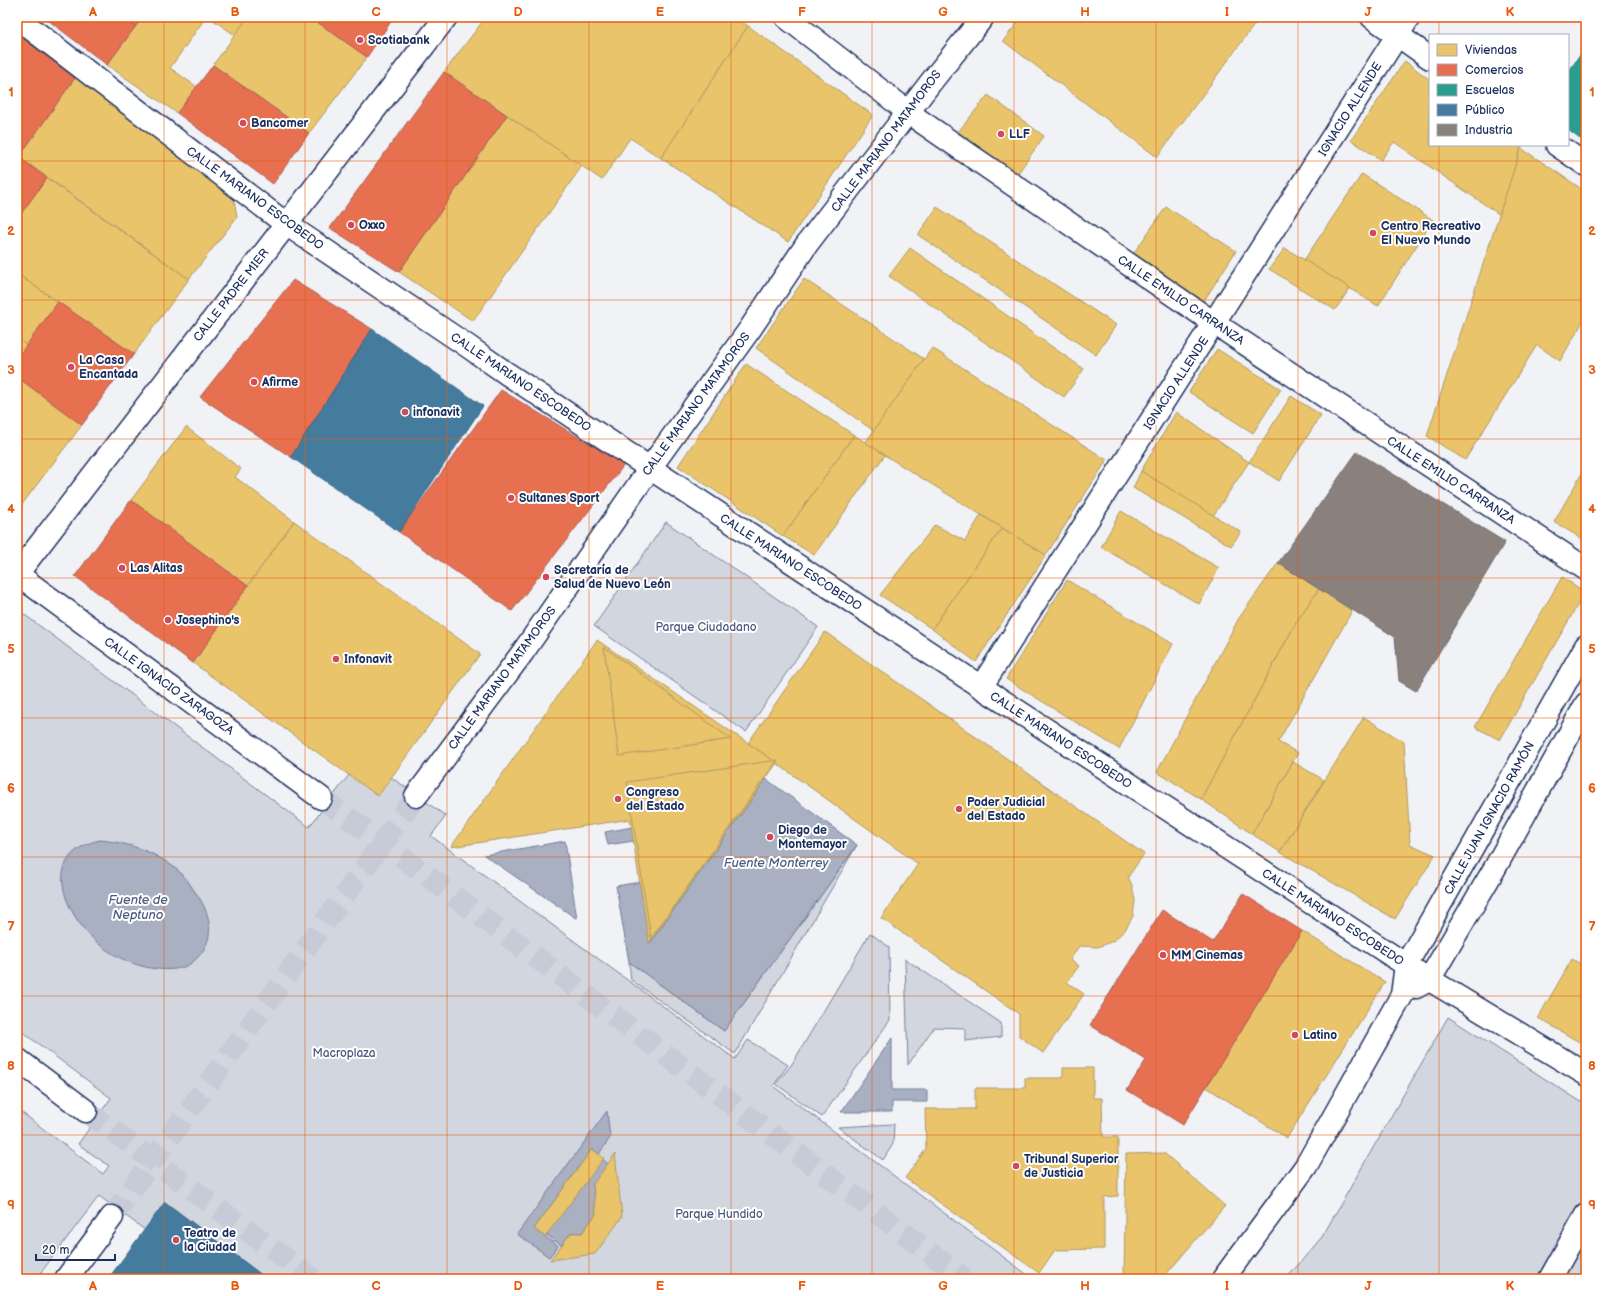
<svg xmlns="http://www.w3.org/2000/svg" width="1603" height="1296" font-family="'Balsamiq Sans',sans-serif">
  <style>
    .green { fill: #d2d6df; stroke: #76829e }
    .water { fill: #a8b0c2; stroke: #707c9a }
    .homes { fill: #e9c46a; stroke: #ab9766 }
    .shops { fill: #e76f51; stroke: #aa5c55 }
    .schools { fill: #2a9d8f; stroke: #267c80 }
    .public { fill: #457b9d; stroke: #38648a }
    .industry { fill: #8a817c; stroke: #696873 }
    .lines { fill: none; stroke-linecap: round; stroke-linejoin: round }
    .minor-tunnel { stroke: #c6cbd7; stroke-width: 22; stroke-dasharray: 22 11; stroke-linecap: butt }
    .major-tunnel { stroke: #c6cbd7; stroke-width: 22; stroke-dasharray: 22 11; stroke-linecap: butt }
    .minor-casing { stroke: #1b2f5e; stroke-width: 25 }
    .major-casing { stroke: #1b2f5e; stroke-width: 25 }
    .minor { stroke: #fff; stroke-width: 22 }
    .major { stroke: #fff; stroke-width: 22 }
    .grid { fill: none; stroke: #e8590c; stroke-width: 1; stroke-opacity: 0.55 }
    .poi-dot { fill: #d1495b; stroke: #fff; stroke-width: 1.5 }
    .labels { text-anchor: middle; stroke-width: 4; stroke-linejoin: round; paint-order: stroke }
    .poi-label { font-size: 12px; font-weight: bold; fill: #1b2f5e; stroke: #fff; text-anchor: start }
    .street-label { font-size: 12px; fill: #1b2f5e; stroke: #fff }
    .park-label { font-size: 12px; fill: #49597e; stroke: #fff }
    .water-label { font-size: 13px; font-style: italic; fill: #4c5c81; stroke: #fff }
    .neatline { fill: none; stroke: #e8590c; stroke-width: 1.5 }
    .grid-label { font-size: 13px; text-anchor: middle; font-weight: bold; fill: #e8590c }
  </style>
  <rect width="100%" height="100%" fill="#f1f2f5"/>
  <filter id="ink" filterUnits="userSpaceOnUse"><feTurbulence type="fractalNoise" baseFrequency=".025" numOctaves="2"/><feDisplacementMap in="SourceGraphic" scale="8" xChannelSelector="R" yChannelSelector="G"/><feConvolveMatrix kernelMatrix="1 2 1 2 8 2 1 2 1" color-interpolation-filters="sRGB"/></filter>
  <g filter="url(#ink)">
    <g class="green">
      <path d="M666,522L818,627L746,732L594,626Z"/>
      <path d="M17,609L309,827L349,775L391,777L446,816L431,836L735,1059L748,1040L788,1065L773,1086L1033,1279H267L165,1202L145,1230L99,1196L36,1279H17V1109L103,1174L109,1166L78,1144L111,1098L17,1028Z"/>
      <path d="M857,845L735,1054L631,980L629,962L724,1031Z"/>
      <path d="M870,933L889,947L890,1020L822,1117L776,1084L792,1064Z"/>
      <path d="M905,959L1001,1023V1037L965,1041V1028L934,1027L908,1065Z"/>
      <path d="M1448,1017L1586,1105V1279H1286L1322,1237Z"/>
      <path d="M894,1124L893,1144L883,1160L838,1127Z"/>
    </g>
    <g class="water">
      <path d="M766,779L857,845L724,1031L629,962L616,886L640,882L650,943Z"/>
      <path d="M638,826L640,840L608,845L605,832Z"/>
      <path d="M100,840C131,843 159,853 182,874C186,878 190,884 193,889C209,909 218,936 198,957C192,964 184,968 175,969C151,972 123,962 104,948C67,921 35,855 100,840Z"/>
      <path d="M565,841L577,919L484,855Z"/>
      <path d="M892,1038V1090H927V1102H892V1112H841Z"/>
      <path d="M607,1111L610,1138L599,1154L592,1149L534,1229L558,1246L549,1257L517,1234Z"/>
      <path d="M600,1157L608,1164L593,1184L596,1214L582,1233H571L561,1245L544,1233Z"/>
    </g>
    <g class="homes">
      <path d="M143,17H206L170,68L197,87L177,113L107,65Z"/>
      <path d="M209,17H248L235,35Z"/>
      <path d="M248,17H310L367,57L309,133L213,65Z"/>
      <path d="M486,17H735L748,26L661,158L630,138L602,180L444,72Z"/>
      <path d="M1022,17H1260L1157,157L1003,41Z"/>
      <path d="M748,26L873,115L788,242L661,158Z"/>
      <path d="M1405,61L1430,80V145H1517L1521,148L1500,215L1394,142L1381,160L1351,140Z"/>
      <path d="M77,75L233,194L237,217L189,279L19,157Z"/>
      <path d="M988,95L1044,136L1016,176L958,132Z"/>
      <path d="M507,115L582,166L473,321L399,272Z"/>
      <path d="M1521,148L1586,192V316L1560,361L1537,345L1465,460L1427,436Z"/>
      <path d="M1362,174L1433,220L1378,306L1304,260Z"/>
      <path d="M47,178L189,279L134,354L17,274V219Z"/>
      <path d="M937,207L1116,325L1096,355L918,235Z"/>
      <path d="M1166,207L1236,251L1203,302L1133,254Z"/>
      <path d="M910,248L1084,369L1064,397L889,276Z"/>
      <path d="M1285,248L1350,288L1335,310L1269,269Z"/>
      <path d="M17,274L58,302L27,345L17,339Z"/>
      <path d="M804,279L924,359L874,431L756,348Z"/>
      <path d="M17,339L27,345L17,358Z"/>
      <path d="M932,348L1107,460L1046,555L865,443Z"/>
      <path d="M1217,349L1281,389L1253,433L1189,392Z"/>
      <path d="M746,364L854,435L783,536L678,466Z"/>
      <path d="M17,377L82,425L17,511Z"/>
      <path d="M1291,396L1321,415L1279,481L1249,462Z"/>
      <path d="M1176,412L1249,462L1213,516L1141,471Z"/>
      <path d="M186,427L241,469L235,477L294,521L248,586L131,500Z"/>
      <path d="M854,435L885,455L814,555L783,536Z"/>
      <path d="M1586,466V541L1554,522Z"/>
      <path d="M1141,471L1241,532L1231,546L1133,488Z"/>
      <path d="M1121,511L1219,568L1199,604L1101,547Z"/>
      <path d="M981,515L1002,528L932,629L880,595L935,525L965,541Z"/>
      <path d="M294,521L480,654L378,796L193,663Z"/>
      <path d="M1002,528L1046,555L976,662L932,629Z"/>
      <path d="M1278,563L1319,589L1297,621L1201,799L1157,772L1239,618Z"/>
      <path d="M1562,577L1585,592L1500,740L1475,727Z"/>
      <path d="M1067,580L1173,644L1119,749L1006,679Z"/>
      <path d="M1319,589L1352,611L1278,742L1298,753L1252,834L1201,799L1297,621Z"/>
      <path d="M825,632L1144,854L1128,877L1132,885L1135,900L1133,916L1125,930L1113,941L1098,947L1079,946L1070,960L1079,966L1067,982L1084,994L1043,1053L1019,1036V1014L881,918L918,864L748,743Z"/>
      <path d="M597,640L777,763L649,943L630,819L451,847Z"/>
      <path d="M604,647L731,739L619,756Z"/>
      <path d="M1364,717L1404,742L1410,844L1435,855L1395,919L1280,852Z"/>
      <path d="M778,760L775,763L651,938L627,782Z"/>
      <path d="M1293,762L1324,780L1280,852L1252,834Z"/>
      <path d="M1302,931L1385,982L1287,1138L1206,1087Z"/>
      <path d="M1572,959L1586,967V1046L1538,1018Z"/>
      <path d="M1063,1068H1093V1098H1102L1103,1137H1118V1196L1104,1197V1249L1055,1250L1039,1273L905,1178L926,1149L925,1109H975V1088H1025V1078H1063Z"/>
      <path d="M592,1149L604,1158L545,1237L534,1229Z"/>
      <path d="M1164,1153L1225,1206L1162,1279H1124L1126,1154Z"/>
      <path d="M615,1154L622,1217L595,1254L550,1260L571,1233H582L596,1214L593,1184Z"/>
    </g>
    <g class="shops">
      <path d="M44,17H120L135,27L107,65Z"/>
      <path d="M120,17H143L135,27Z"/>
      <path d="M310,17H382L390,23L367,57Z"/>
      <path d="M382,17H395L390,23Z"/>
      <path d="M793,17H813L806,27Z"/>
      <path d="M17,35H25L77,75L19,157L17,156Z"/>
      <path d="M213,65L309,133L273,184L177,113Z"/>
      <path d="M444,72L507,115L399,272L330,228Z"/>
      <path d="M17,156L47,178L17,219Z"/>
      <path d="M293,280L372,329L291,457L200,397Z"/>
      <path d="M58,302L134,354L82,425L17,377V358Z"/>
      <path d="M501,390L624,465L512,611L399,532Z"/>
      <path d="M131,500L248,586L193,663L75,576Z"/>
      <path d="M1243,894L1302,931L1183,1125L1127,1090L1146,1060L1090,1025L1162,910L1213,942Z"/>
    </g>
    <path class="schools" d="M1586,47V131L1580,139L1568,130V72Z"/>
    <g class="public">
      <path d="M372,329L483,406L399,532L291,457Z"/>
      <path d="M165,1202L267,1279H108Z"/>
    </g>
    <path class="industry" d="M1357,452L1505,542L1416,691L1399,681L1395,637L1278,563Z"/>
    <g class="lines">
      <path class="minor-tunnel" d="M112,1217L416,796"/>
      <g class="major-tunnel">
        <path d="M321,798L382,842L965,1279"/>
        <path d="M86,1111L313,1279"/>
      </g>
      <defs>
        <g id="minor">
          <path d="M786,17L916,118L1214,323L1586,569"/>
          <path d="M1372,17L1430,58"/>
          <path d="M17,18L286,224L466,345L506,373L981,687L1420,974L1586,1074"/>
          <path d="M1557,145L1586,165"/>
          <path d="M17,574L446,17"/>
          <path d="M981,687L1409,17"/>
          <path d="M416,796L523,652L650,468L750,329L807,244L931,82L983,17"/>
          <path d="M1416,987L1429,980L1496,866L1586,704"/>
          <path d="M66,1279L112,1217"/>
          <path d="M1223,1279L1306,1166L1402,995L1406,965L1586,646"/>
          <path d="M1550,1279L1586,1215"/>
        </g>
        <g id="major">
          <path d="M17,574L321,798"/>
          <path d="M17,1059L86,1111"/>
        </g>
      </defs>
      <use href="#minor" class="minor-casing"/>
      <use href="#major" class="major-casing"/>
      <use href="#minor" class="minor"/>
      <use href="#major" class="major"/>
    </g>
  </g>
  <path class="grid" d="M164,17V1279M305,17V1279M447,17V1279M589,17V1279M731,17V1279M872,17V1279M1014,17V1279M1156,17V1279M1298,17V1279M1439,17V35M1439,145V1279M17,161H1586M17,300H1586M17,439H1586M17,578H1586M17,718H1586M17,857H1586M17,996H1586M17,1135H1586"/>
  <g class="poi-dot">
    <circle cx="360" cy="40" r="4"/>
    <circle cx="243" cy="123" r="4"/>
    <circle cx="1001" cy="134" r="4"/>
    <circle cx="351" cy="225" r="4"/>
    <circle cx="1373" cy="233" r="4"/>
    <circle cx="71" cy="367" r="4"/>
    <circle cx="254" cy="382" r="4"/>
    <circle cx="405" cy="412" r="4"/>
    <circle cx="511" cy="498" r="4"/>
    <circle cx="122" cy="568" r="4"/>
    <circle cx="546" cy="577" r="4"/>
    <circle cx="168" cy="620" r="4"/>
    <circle cx="336" cy="659" r="4"/>
    <circle cx="618" cy="799" r="4"/>
    <circle cx="959" cy="809" r="4"/>
    <circle cx="770" cy="837" r="4"/>
    <circle cx="1163" cy="955" r="4"/>
    <circle cx="1295" cy="1035" r="4"/>
    <circle cx="1016" cy="1166" r="4"/>
    <circle cx="176" cy="1240" r="4"/>
  </g>
  <g class="labels">
    <g class="poi-label">
      <text x="368" y="44">Scotiabank</text>
      <text x="251" y="127">Bancomer</text>
      <text x="1009" y="138">LLF</text>
      <text x="359" y="229">Oxxo</text>
      <text x="1381" y="230">Centro Recreativo<tspan x="1381" dy="14">El Nuevo Mundo</tspan></text>
      <text x="79" y="364">La Casa<tspan x="79" dy="14">Encantada</tspan></text>
      <text x="262" y="386">Afirme</text>
      <text x="413" y="416">infonavit</text>
      <text x="519" y="502">Sultanes Sport</text>
      <text x="130" y="572">Las Alitas</text>
      <text x="554" y="574">Secretaría de<tspan x="554" dy="14">Salud de Nuevo León</tspan></text>
      <text x="176" y="624">Josephino's</text>
      <text x="344" y="663">Infonavit</text>
      <text x="626" y="796">Congreso<tspan x="626" dy="14">del Estado</tspan></text>
      <text x="967" y="806">Poder Judicial<tspan x="967" dy="14">del Estado</tspan></text>
      <text x="778" y="834">Diego de<tspan x="778" dy="14">Montemayor</tspan></text>
      <text x="1171" y="959">MM Cinemas</text>
      <text x="1303" y="1039">Latino</text>
      <text x="1024" y="1163">Tribunal Superior<tspan x="1024" dy="14">de Justicia</tspan></text>
      <text x="184" y="1237">Teatro de<tspan x="184" dy="14">la Ciudad</tspan></text>
    </g>
    <g class="street-label">
      <text transform="translate(1350 109) rotate(-58)" y="4">IGNACIO ALLENDE</text>
      <text transform="translate(886 141) rotate(-53)" y="4">CALLE MARIANO MATAMOROS</text>
      <text transform="translate(255 198) rotate(36)" y="4">CALLE MARIANO ESCOBEDO</text>
      <text transform="translate(231 295) rotate(-52)" y="4">CALLE PADRE MIER</text>
      <text transform="translate(1181 300) rotate(34)" y="4">CALLE EMILIO CARRANZA</text>
      <text transform="translate(521 382) rotate(34)" y="4">CALLE MARIANO ESCOBEDO</text>
      <text transform="translate(1176 383) rotate(-57)" y="4">IGNACIO ALLENDE</text>
      <text transform="translate(696 404) rotate(-54)" y="4">CALLE MARIANO MATAMOROS</text>
      <text transform="translate(1451 480) rotate(33)" y="4">CALLE EMILIO CARRANZA</text>
      <text transform="translate(791 562) rotate(33)" y="4">CALLE MARIANO ESCOBEDO</text>
      <text transform="translate(502 678) rotate(-54)" y="4">CALLE MARIANO MATAMOROS</text>
      <text transform="translate(169 686) rotate(36)" y="4">CALLE IGNACIO ZARAGOZA</text>
      <text transform="translate(1061 740) rotate(33)" y="4">CALLE MARIANO ESCOBEDO</text>
      <text transform="translate(1489 818) rotate(-61)" y="4">CALLE JUAN IGNACIO RAMÓN</text>
      <text transform="translate(1333 917) rotate(33)" y="4">CALLE MARIANO ESCOBEDO</text>
    </g>
    <g class="park-label">
      <text x="706" y="631">Parque Ciudadano</text>
      <text x="344" y="1057">Macroplaza</text>
      <text x="719" y="1218">Parque Hundido</text>
    </g>
    <g class="water-label">
      <text x="776" y="867">Fuente Monterrey</text>
      <text x="138" y="904">Fuente de<tspan x="138" dy="15">Neptuno</tspan></text>
    </g>
  </g>
  <rect width="1603" height="1296" fill="none" stroke="#fff" stroke-width="44"/>
  <rect x="1429" y="34" width="140" height="112" fill="#ffffff" stroke="#a4acbf"/>
  <rect x="1437" y="44" width="20" height="12" fill="#e9c46a" stroke="#a4acbf"/>
  <text x="1465" y="54" font-size="12" fill="#1b2f5e">Viviendas</text>
  <rect x="1437" y="64" width="20" height="12" fill="#e76f51" stroke="#a4acbf"/>
  <text x="1465" y="74" font-size="12" fill="#1b2f5e">Comercios</text>
  <rect x="1437" y="84" width="20" height="12" fill="#2a9d8f" stroke="#a4acbf"/>
  <text x="1465" y="94" font-size="12" fill="#1b2f5e">Escuelas</text>
  <rect x="1437" y="104" width="20" height="12" fill="#457b9d" stroke="#a4acbf"/>
  <text x="1465" y="114" font-size="12" fill="#1b2f5e">Público</text>
  <rect x="1437" y="124" width="20" height="12" fill="#8a817c" stroke="#a4acbf"/>
  <text x="1465" y="134" font-size="12" fill="#1b2f5e">Industria</text>
  <path d="M36 1254v6h79v-6" fill="none" stroke="#1b2f5e" stroke-width="2"/>
  <text x="42" y="1254" font-size="12" fill="#1b2f5e" stroke="#ffffff" stroke-width="3" paint-order="stroke">20 m</text>
  <rect x="22" y="22" width="1559" height="1252" class="neatline"/>
  <g class="grid-label">
    <text x="93" y="16">A</text>
    <text x="235" y="16">B</text>
    <text x="376" y="16">C</text>
    <text x="518" y="16">D</text>
    <text x="660" y="16">E</text>
    <text x="802" y="16">F</text>
    <text x="943" y="16">G</text>
    <text x="1085" y="16">H</text>
    <text x="1227" y="16">I</text>
    <text x="1368" y="16">J</text>
    <text x="1510" y="16">K</text>
    <text x="11" y="96">1</text>
    <text x="1592" y="96">1</text>
    <text x="11" y="235">2</text>
    <text x="1592" y="235">2</text>
    <text x="11" y="374">3</text>
    <text x="1592" y="374">3</text>
    <text x="11" y="513">4</text>
    <text x="1592" y="513">4</text>
    <text x="11" y="653">5</text>
    <text x="1592" y="653">5</text>
    <text x="11" y="792">6</text>
    <text x="1592" y="792">6</text>
    <text x="11" y="931">7</text>
    <text x="1592" y="931">7</text>
    <text x="11" y="1070">8</text>
    <text x="1592" y="1070">8</text>
    <text x="11" y="1209">9</text>
    <text x="1592" y="1209">9</text>
    <text x="93" y="1290">A</text>
    <text x="235" y="1290">B</text>
    <text x="376" y="1290">C</text>
    <text x="518" y="1290">D</text>
    <text x="660" y="1290">E</text>
    <text x="802" y="1290">F</text>
    <text x="943" y="1290">G</text>
    <text x="1085" y="1290">H</text>
    <text x="1227" y="1290">I</text>
    <text x="1368" y="1290">J</text>
    <text x="1510" y="1290">K</text>
  </g>
</svg>
